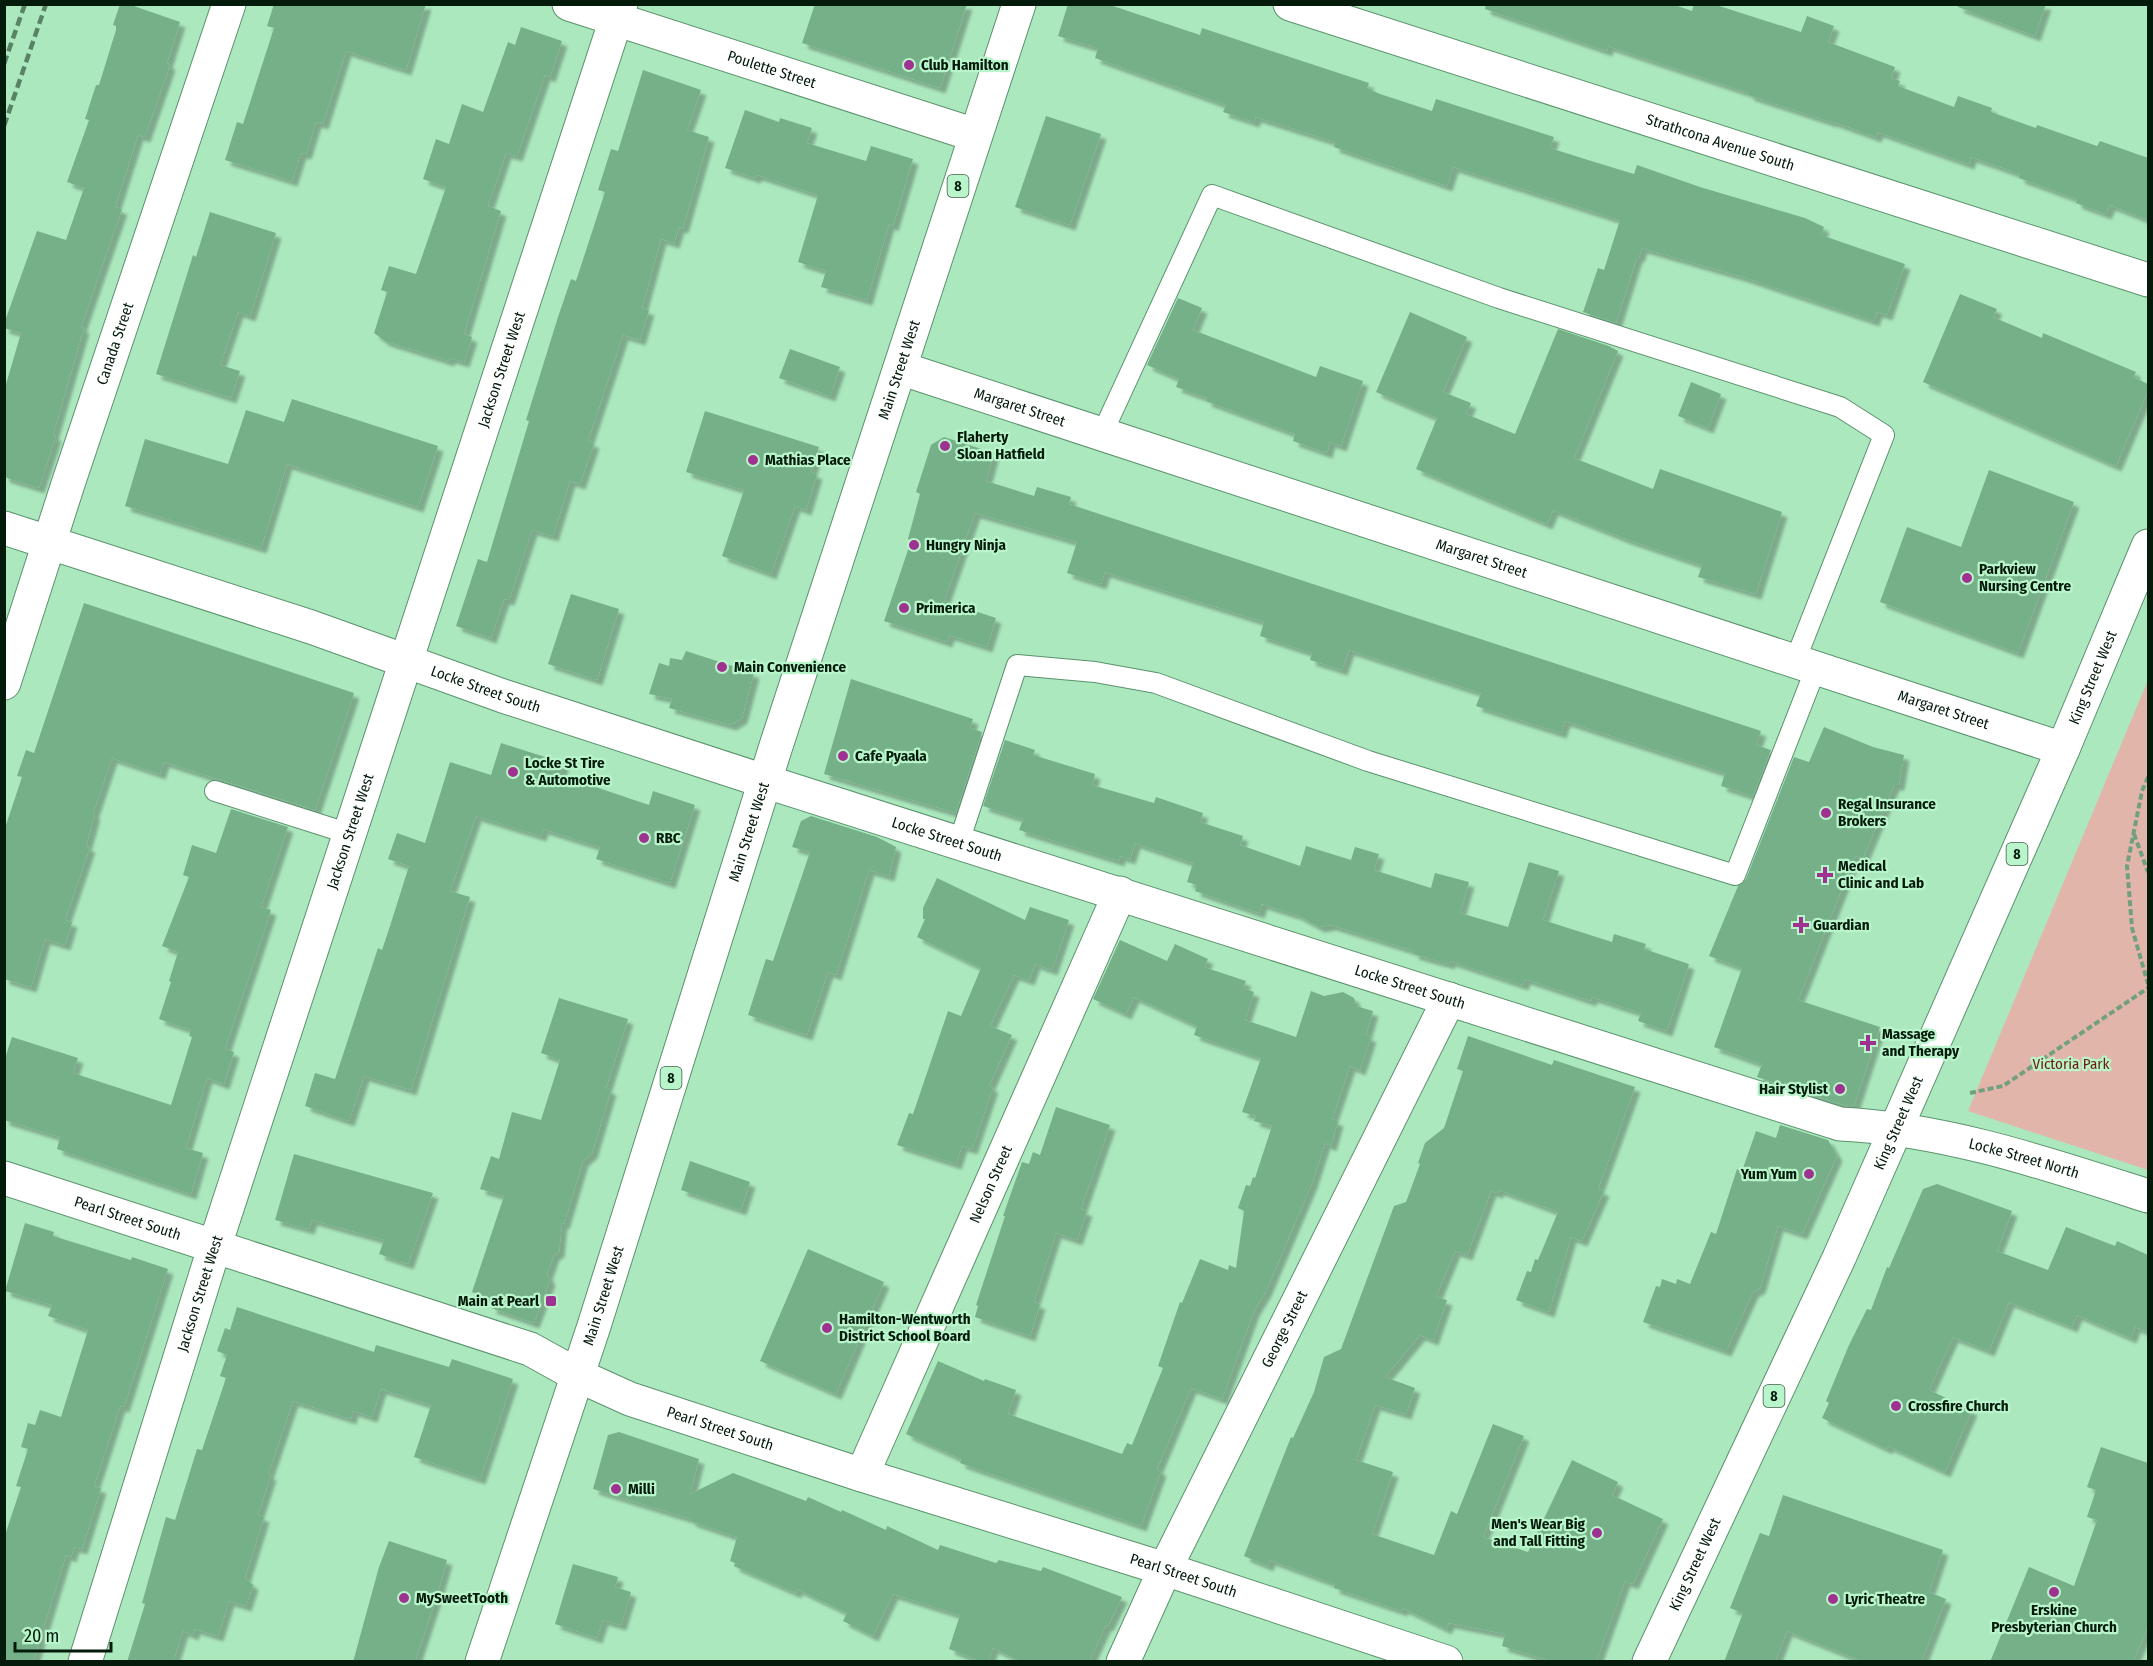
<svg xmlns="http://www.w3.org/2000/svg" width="2153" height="1666" font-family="'Fira Sans Condensed',sans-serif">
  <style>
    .green { fill: #e2b5aa }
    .building { fill: #76b088; filter: url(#shadow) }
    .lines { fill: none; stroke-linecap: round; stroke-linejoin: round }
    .service-casing { stroke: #5a926c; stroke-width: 22 }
    .minor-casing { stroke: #5a926c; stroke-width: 35 }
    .tertiary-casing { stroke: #5a926c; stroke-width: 35 }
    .primary-casing { stroke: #5a926c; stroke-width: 35 }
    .path { stroke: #71a07f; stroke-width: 4; stroke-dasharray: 6 3; stroke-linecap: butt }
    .service { stroke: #fff; stroke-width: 20 }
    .minor { stroke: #fff; stroke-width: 33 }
    .tertiary { stroke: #fff; stroke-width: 33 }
    .primary { stroke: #fff; stroke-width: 33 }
    .rail { stroke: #598366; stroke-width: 4.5; stroke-dasharray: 9 4.5; stroke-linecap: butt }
    .poi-dot { fill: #9f3291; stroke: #b9f5cb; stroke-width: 2 }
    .labels { text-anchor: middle; stroke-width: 4.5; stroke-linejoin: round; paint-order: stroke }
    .shield { fill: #b9f5cb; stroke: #3a5c45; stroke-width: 1.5 }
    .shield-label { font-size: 14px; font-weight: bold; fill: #041b0c }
    .poi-label { font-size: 15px; font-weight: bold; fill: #041b0c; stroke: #b9f5cb; text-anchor: start }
    .street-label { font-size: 15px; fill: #041b0c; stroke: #b9f5cb }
    .park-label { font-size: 15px; fill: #6c1b09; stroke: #b9f5cb }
  </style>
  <defs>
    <filter id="shadow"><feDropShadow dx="5.5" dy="5.5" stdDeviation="1.5" flood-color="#0004"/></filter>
  </defs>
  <rect width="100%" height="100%" fill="#ace8be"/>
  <path class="green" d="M2148,680V1170L1968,1111Z"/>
  <g class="building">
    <path d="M120,4H128L180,22L167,63L170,65L145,137L138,135L115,207L122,209L81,327L84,328L53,435L56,436L39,488L4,477V391L21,333L4,328V324L37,231L66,240L84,188L67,182L89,120L85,119L96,85H99L116,30V26L113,25Z"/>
    <path d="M274,4H426L406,70L346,51L323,124L316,122L306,154L301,153L292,181L225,160L237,122L243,124L274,28L267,26Z"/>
    <path d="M815,4H967L940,88L802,43Z"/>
    <path d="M1068,4H1107L1200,35L1202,28L1369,83L1367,88L1380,94L1432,111L1436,99L1554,137L1550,148L1588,160L1634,174L1637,165L1700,187L1805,218L1824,227L1821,235L1905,264L1887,315L1877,312L1874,321L1743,277L1642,248L1639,257H1637L1616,323L1583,312L1598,268L1604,270L1620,220L1453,167L1447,186L1334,147L1335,142L1256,117L1254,122L1223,112L1226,105L1095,58L1098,48L1058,36Z"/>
    <path d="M1486,4H1672L1692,11L1694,4H1713L1801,32L1807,16L1834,26L1828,42L1895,67L1891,78L1900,81L1898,86L1954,107L1958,96L1992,108L1991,112L2036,128L2037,125L2097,146L2100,141L2148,158V220L2110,205L2106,214L2076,203L2077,199L2019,178L2020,174L1971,157L1969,164L1878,132L1876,137L1831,121V122L1748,95L1749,93L1608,46L1607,51L1485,9Z"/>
    <path d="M1959,4H2046L2035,36L1958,7Z"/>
    <path d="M521,27L562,41L550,77L545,75L517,156L506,153L488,206L501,211L464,334L472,337L464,362L450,358L449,361L385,341L374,333L387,292L381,290L389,266L416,274L446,187L423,179L436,139L449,144L462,104L483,112L508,42L515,45Z"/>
    <path d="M643,70L701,90L687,130L709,137L683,228L679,227L674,243L661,239L642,308L649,310L640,340L623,335L588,441L594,443L580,484L570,481L553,536L532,530L509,600L504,599L491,638L456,626L478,559L487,562L529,421L526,420L558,317L571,279L576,281L605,192L598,190L611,149L618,151Z"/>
    <path d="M745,110L779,122L780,118L812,128L807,143L866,161L871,146L913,159L893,226L889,224L867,300L821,287L826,271L798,262L818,195L757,175L755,178L725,168Z"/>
    <path d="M1046,116L1101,134L1070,225L1015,207Z"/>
    <path d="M210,212L276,233L250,316L238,312L220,365L240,371L231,398L156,374L193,255L196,257Z"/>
    <path d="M1960,294L1997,309L1993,317L2042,338L2043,333L2136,372L2133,377L2148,384V391L2116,466L1923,382Z"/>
    <path d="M1178,298L1202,308L1193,330L1316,377L1320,366L1363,381L1341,446L1330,442L1327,453L1293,441L1295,434L1206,401L1207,398L1176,387L1179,379L1147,365Z"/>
    <path d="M1410,312L1467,337L1443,392L1471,403L1466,414L1515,434L1558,329L1609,346L1618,351L1574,458L1653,489L1660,469L1782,512L1756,594L1698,577L1702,565L1626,539L1553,510L1547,524L1416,469L1437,418L1376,392Z"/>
    <path d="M790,349L840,367L830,396L779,378Z"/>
    <path d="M1691,382L1721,394L1708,428L1678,416Z"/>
    <path d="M292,399L438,446L418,507L287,464L261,548L125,506L145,439L228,464L246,410L284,422Z"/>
    <path d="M705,411L819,447L811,472L817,474L806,510L795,506L771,574L722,556L744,490L686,472Z"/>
    <path d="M944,437L994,453L986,481L1034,496L1037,487L1071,497L1069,504L1761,731L1756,745L1771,750L1753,796L1721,786L1725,773L1565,721L1561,733L1476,706L1481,693L1349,650L1342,670L1310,660L1312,653L1260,636L1264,622L1105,572L1101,584L1067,573L1077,542L975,513L944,601L996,618L987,647L949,635L947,642L884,621L911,541L908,539L920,494L916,492L931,445Z"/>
    <path d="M1989,470L2074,502L2018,653L1880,602L1907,527L1961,547Z"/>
    <path d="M571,594L619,609L597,680L548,664Z"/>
    <path d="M84,603L354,693L315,810L164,762L160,774L112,758L93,814H95L86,846L90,847L65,920L72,922L65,945L45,939L31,987L4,979V831L22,777L17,776L26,750L34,753Z"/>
    <path d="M686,651L754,673L742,718L731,725L669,708L672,699L649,694L659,663L669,666L670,658L682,660Z"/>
    <path d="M851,679L973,719L970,728L982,732L956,813L824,774Z"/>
    <path d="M1824,727L1873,747L1904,755L1899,785H1894L1863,858L1855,856L1798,1000L1880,1027L1854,1106L1844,1105L1757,1077L1762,1064L1714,1047L1742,968L1709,956L1738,886L1746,879L1794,757L1809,762Z"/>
    <path d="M1005,740L1035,750L1033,755L1095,774L1092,785L1154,803L1156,797L1203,813L1200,822L1243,836L1240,845L1300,866L1306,846L1351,860L1355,847L1379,854L1374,870L1431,888L1435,873L1469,882L1460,913L1508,927L1529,862L1559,871L1543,920L1612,942L1614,934L1646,944L1644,949L1689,964L1667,1031L1638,1021L1641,1013L1592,997L1591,1001L1525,979L1523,985L1450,961L1449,964L1413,954L1414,951L1331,925L1319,927L1297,915L1262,904L1259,913L1195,891L1197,885L1187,882L1193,863L1135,843L1130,859L1120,856L1119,861L1019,830L1023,819L983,806Z"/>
    <path d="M501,743L564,763L560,775L649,805L653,791L695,805L670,883L596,859L600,847L543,829L541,836L476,816L450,891L470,897L411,1090L364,1076L349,1121L305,1106L315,1073L335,1079L378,948L382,950L390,926L409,866L388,859L397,833L425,843L450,762L491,775Z"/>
    <path d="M231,809L288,827L261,907L271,910L225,1049L234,1052L224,1084L207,1078L186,1148L203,1153L191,1194L57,1149L60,1137L4,1120V1061L12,1037L78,1058L73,1073L171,1105L192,1037L189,1036L191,1030L159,1019L171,982L169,981L178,952L162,946L189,877L183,875L192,845L216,853Z"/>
    <path d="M811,816L877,837L896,847L889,876L869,870L836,975L828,972L807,1035L748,1015L766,959L773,961L810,852L792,847L801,821Z"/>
    <path d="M937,878L1025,920L1030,907L1069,920L1052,970L1035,964L1029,980L1014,975L990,1026L1012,1035L989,1086L993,1087L972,1149L962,1146L956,1164L897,1145L909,1113L913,1114L948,1011L961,1016L981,968L917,937L925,919H923V908Z"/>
    <path d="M1120,940L1167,961L1175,944L1208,959L1204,967L1246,981L1243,988L1254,992L1245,1020L1296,1037L1311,991L1324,996L1343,992L1354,998L1356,1006L1373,1011L1366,1035L1371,1037L1360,1070L1350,1066L1332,1119L1338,1121L1331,1146L1325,1143L1312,1183L1266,1291L1254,1311L1222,1399L1191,1388L1157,1469L1161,1471L1141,1526L960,1463L961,1459L906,1434L938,1361L984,1381L985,1379L1016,1390L1008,1414L1122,1454L1127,1443L1132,1445L1163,1368L1158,1366L1180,1302L1182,1303L1200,1259L1228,1270L1229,1265L1236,1268L1244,1211L1238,1208L1246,1185L1250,1186L1253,1177L1255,1178L1272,1126L1254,1121L1256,1116L1242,1112L1261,1058L1194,1035L1197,1026L1134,997L1126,1014L1093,999Z"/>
    <path d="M559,998L628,1019L606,1088L611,1090L592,1153L583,1161L564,1224L562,1223L559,1252L554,1255L547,1275L550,1280L534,1323L491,1308L493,1300L472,1292L504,1196L480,1189L491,1156L499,1159L512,1112L541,1120L560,1060L541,1053Z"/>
    <path d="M1468,1036L1552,1065L1554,1060L1635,1087L1598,1189L1604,1191L1582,1241L1571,1237L1549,1312L1516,1300L1527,1271L1531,1272L1535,1259L1538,1260L1558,1212L1499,1190L1497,1193L1491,1191L1467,1255L1455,1251L1436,1297L1447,1300L1433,1340L1420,1335L1385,1377L1415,1388L1406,1414L1375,1405L1356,1460L1393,1472L1372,1534L1434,1555L1451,1511L1457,1514L1493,1424L1524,1436L1483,1537L1528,1552L1572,1460L1618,1482L1612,1495L1663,1519L1633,1584L1625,1581L1596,1662H1554L1502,1646L1505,1634L1449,1623L1446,1629L1403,1608L1402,1611L1334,1588L1335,1584L1270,1560L1268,1566L1244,1556L1291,1437L1293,1438L1314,1392L1324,1357L1341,1349L1394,1206L1406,1202L1420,1164L1418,1163L1425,1143L1444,1128L1463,1071L1457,1069Z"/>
    <path d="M1056,1107L1110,1125L1081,1209L1087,1211L1077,1240L1056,1233L1034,1302L1040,1304L1030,1336L975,1317L978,1306L976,1305L1005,1216H1003L1022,1162L1029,1164L1033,1152L1040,1155Z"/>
    <path d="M1780,1125L1828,1140L1837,1156L1802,1234L1778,1226L1760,1288L1753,1292L1726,1351L1643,1322L1656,1286L1660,1287L1662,1279L1676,1284L1677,1279L1690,1284L1711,1232L1716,1234L1737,1169L1742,1171L1756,1131L1776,1138Z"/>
    <path d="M294,1154L433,1193L408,1264L379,1254L384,1240L312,1220L309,1229L275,1220Z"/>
    <path d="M690,1161L750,1182L741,1210L681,1190Z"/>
    <path d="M1937,1184L2012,1211L1997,1251L2048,1270L2066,1227L2115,1246L2117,1241L2148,1255V1332L2135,1327L2131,1338L2077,1315L2072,1327L2009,1302L1989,1351L1953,1337L1929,1390L1972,1410L1945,1472L1888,1446L1887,1449L1822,1418L1829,1403L1826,1401L1849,1345L1867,1309L1871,1310L1887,1267L1889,1268L1923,1189Z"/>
    <path d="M25,1223L54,1232L53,1236L131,1260L132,1257L168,1269L124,1407L120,1406L94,1486L101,1488L82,1549L74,1547L71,1557L66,1555L33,1662H4V1538L21,1487L16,1486L28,1449L21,1447L28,1423L35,1425L40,1410L61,1417L88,1330L48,1316L52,1305L5,1291Z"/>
    <path d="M808,1249L884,1282L836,1394L760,1361Z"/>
    <path d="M237,1307L374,1352L376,1345L449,1367L452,1359L513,1379L480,1479L414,1457L431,1405L381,1389L372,1417L353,1411L351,1419L293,1401L268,1474L271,1475L258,1515L264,1517L245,1578L253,1585L246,1606L229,1601L218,1636L195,1629L193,1635L183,1631L173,1662H127L145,1604L142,1603L166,1517L175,1520L197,1449L202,1450L226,1378L220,1376L227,1355L217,1351L225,1328L230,1330Z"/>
    <path d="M619,1432L699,1459L690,1494L733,1473L806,1501L808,1497L841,1512L842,1510L886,1530L887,1526L938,1550L940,1545L996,1563L999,1560L1041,1571L1043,1567L1122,1597L1108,1626L1106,1625L1089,1662H1022L993,1648L988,1662H983L949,1649L960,1615L893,1594L873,1636L843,1621L847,1613L797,1589L796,1593L734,1566L735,1563L730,1561L737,1537L690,1521L691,1519L593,1489L608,1435Z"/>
    <path d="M2101,1447L2148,1463V1627L2133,1662H1990L2029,1567L2074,1586L2097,1520L2087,1517L2096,1490L2087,1487Z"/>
    <path d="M1783,1495L1943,1550L1929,1592L1946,1599L1921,1662H1864L1787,1631L1775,1662H1724L1743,1613L1730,1608L1760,1533L1769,1536Z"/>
    <path d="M389,1541L447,1560L437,1595L415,1662H353L379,1567Z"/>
    <path d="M573,1564L618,1577L615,1587L631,1592L621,1625L603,1620L597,1638L555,1624Z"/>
  </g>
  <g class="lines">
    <defs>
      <g id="service">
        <path d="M1102,434L1212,195L1499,298L1840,407L1884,435L1795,661"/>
        <path d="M215,791L350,834"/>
        <path d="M959,842L1017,665L1095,672L1156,683L1368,761L1735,875L1816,668"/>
      </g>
      <g id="minor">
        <path id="s1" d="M569,4L975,135"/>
        <path id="s2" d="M1290,4L2148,280"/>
        <path id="s3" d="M900,368L2063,749"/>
        <path id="s4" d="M4,683L68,484L229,4"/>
        <path id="s5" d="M764,781L1840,1124C1946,1129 2048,1164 2148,1196"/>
        <path id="s6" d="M4,1178L530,1349L577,1375L630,1399L862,1475L1165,1569L1446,1662"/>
        <path id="s7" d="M862,1475L1120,893"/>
        <path id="s8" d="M85,1662L215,1245L621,4"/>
        <path id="s9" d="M1123,1662L1165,1569L1449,999"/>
      </g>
      <g id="tertiary">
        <path id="s10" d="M4,528L311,627L503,696L764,781"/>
      </g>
      <g id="primary">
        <path id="s11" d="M482,1662L594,1326L776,746L1019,4"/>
        <path id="s12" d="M1649,1662L1839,1258L2063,749L2148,546"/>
      </g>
    </defs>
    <use href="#service" class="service-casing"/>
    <use href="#minor" class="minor-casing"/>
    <use href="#tertiary" class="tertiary-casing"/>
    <use href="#primary" class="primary-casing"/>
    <g class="path">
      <path d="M2148,777L2142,791L2127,866L2132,928L2148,984"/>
      <path d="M2134,834L2148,872"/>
      <path d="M1970,1093L2003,1086L2148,988"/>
    </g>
    <use href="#service" class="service"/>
    <use href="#minor" class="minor"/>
    <use href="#tertiary" class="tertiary"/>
    <use href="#primary" class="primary"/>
    <g class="rail">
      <path d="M4,64L25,4"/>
      <path d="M4,126L46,4"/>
    </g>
  </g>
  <g class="poi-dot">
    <circle cx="909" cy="65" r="6"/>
    <circle cx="945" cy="446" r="6"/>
    <circle cx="753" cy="460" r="6"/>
    <circle cx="914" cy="545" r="6"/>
    <circle cx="1967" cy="578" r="6"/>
    <circle cx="904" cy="608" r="6"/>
    <circle cx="722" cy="667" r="6"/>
    <circle cx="843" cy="756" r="6"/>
    <circle cx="513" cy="772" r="6"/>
    <circle cx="1826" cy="813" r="6"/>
    <circle cx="644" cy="838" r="6"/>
    <path d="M1822 866h6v6h6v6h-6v6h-6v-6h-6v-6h6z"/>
    <path d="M1798 916h6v6h6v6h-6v6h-6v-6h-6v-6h6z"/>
    <path d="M1865 1034h6v6h6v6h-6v6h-6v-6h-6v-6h6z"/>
    <circle cx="1840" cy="1089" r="6"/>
    <circle cx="1809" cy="1174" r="6"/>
    <rect x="545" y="1295" width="12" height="12" rx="3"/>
    <circle cx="827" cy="1328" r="6"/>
    <circle cx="1896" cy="1406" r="6"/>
    <circle cx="616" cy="1489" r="6"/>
    <circle cx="1597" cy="1533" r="6"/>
    <circle cx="2054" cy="1592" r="6"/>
    <circle cx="404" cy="1598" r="6"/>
    <circle cx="1833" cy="1599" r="6"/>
  </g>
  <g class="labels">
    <g class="shield">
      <rect x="947.5" y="175" width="21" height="22" rx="4.5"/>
      <rect x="2006.5" y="843" width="21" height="22" rx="4.5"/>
      <rect x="660.5" y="1067" width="21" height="22" rx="4.5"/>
      <rect x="1763.5" y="1385" width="21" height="22" rx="4.5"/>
    </g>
    <g class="shield-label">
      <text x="958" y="191">8</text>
      <text x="2017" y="859">8</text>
      <text x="671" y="1083">8</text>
      <text x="1774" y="1401">8</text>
    </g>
    <g class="poi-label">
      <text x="921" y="70">Club Hamilton</text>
      <text x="957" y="442">Flaherty<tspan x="957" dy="17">Sloan Hatfield</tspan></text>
      <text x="765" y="465">Mathias Place</text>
      <text x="926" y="550">Hungry Ninja</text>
      <text x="1979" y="574">Parkview<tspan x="1979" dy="17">Nursing Centre</tspan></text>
      <text x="916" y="613">Primerica</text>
      <text x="734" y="672">Main Convenience</text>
      <text x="855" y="761">Cafe Pyaala</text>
      <text x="525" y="768">Locke St Tire<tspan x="525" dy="17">&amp; Automotive</tspan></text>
      <text x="1838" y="809">Regal Insurance<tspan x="1838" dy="17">Brokers</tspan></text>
      <text x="656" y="843">RBC</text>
      <text x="1838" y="871">Medical<tspan x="1838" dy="17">Clinic and Lab</tspan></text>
      <text x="1813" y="930">Guardian</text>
      <text x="1882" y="1039">Massage<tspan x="1882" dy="17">and Therapy</tspan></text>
      <text x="1828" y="1094" text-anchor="end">Hair Stylist</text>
      <text x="1797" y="1179" text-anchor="end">Yum Yum</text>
      <text x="539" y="1306" text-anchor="end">Main at Pearl</text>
      <text x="839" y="1324">Hamilton-Wentworth<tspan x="839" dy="17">District School Board</tspan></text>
      <text x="1908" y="1411">Crossfire Church</text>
      <text x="628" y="1494">Milli</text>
      <text x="1585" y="1529" text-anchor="end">Men's Wear Big<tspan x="1585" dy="17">and Tall Fitting</tspan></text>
      <text x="416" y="1603">MySweetTooth</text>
      <text x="1845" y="1604">Lyric Theatre</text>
      <text x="2054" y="1615" text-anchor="middle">Erskine<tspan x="2054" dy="17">Presbyterian Church</tspan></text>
    </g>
    <g class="street-label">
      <text dy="5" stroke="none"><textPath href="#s1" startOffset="213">Poulette Street</textPath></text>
      <text dy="5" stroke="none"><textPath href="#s2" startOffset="452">Strathcona Avenue South</textPath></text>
      <text dy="5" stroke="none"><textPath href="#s4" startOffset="357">Canada Street</textPath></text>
      <text dy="5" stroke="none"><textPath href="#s8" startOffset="1358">Jackson Street West</textPath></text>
      <text dy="5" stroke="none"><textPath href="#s11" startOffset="1358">Main Street West</textPath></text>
      <text dy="5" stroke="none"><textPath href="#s3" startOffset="126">Margaret Street</textPath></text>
      <text dy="5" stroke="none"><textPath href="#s3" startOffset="612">Margaret Street</textPath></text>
      <text dy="5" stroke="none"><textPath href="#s12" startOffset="1080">King Street West</textPath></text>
      <text dy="5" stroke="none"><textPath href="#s10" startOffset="508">Locke Street South</textPath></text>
      <text dy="5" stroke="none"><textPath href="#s3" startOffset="1098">Margaret Street</textPath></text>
      <text dy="5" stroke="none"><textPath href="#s8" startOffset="872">Jackson Street West</textPath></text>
      <text dy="5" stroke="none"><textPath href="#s11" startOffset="872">Main Street West</textPath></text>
      <text dy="5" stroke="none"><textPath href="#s5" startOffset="192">Locke Street South</textPath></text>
      <text dy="5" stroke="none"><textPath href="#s5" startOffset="678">Locke Street South</textPath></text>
      <text dy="5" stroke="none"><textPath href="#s12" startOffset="594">King Street West</textPath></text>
      <text dy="5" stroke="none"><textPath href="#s5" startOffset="1317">Locke Street North</textPath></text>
      <text dy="5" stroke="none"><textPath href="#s7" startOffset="318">Nelson Street</textPath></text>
      <text dy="5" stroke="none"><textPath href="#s6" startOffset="130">Pearl Street South</textPath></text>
      <text dy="5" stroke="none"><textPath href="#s8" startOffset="386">Jackson Street West</textPath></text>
      <text dy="5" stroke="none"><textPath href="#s11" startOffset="386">Main Street West</textPath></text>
      <text dy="5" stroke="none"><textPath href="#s9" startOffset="370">George Street</textPath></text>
      <text dy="5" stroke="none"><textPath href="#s6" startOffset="760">Pearl Street South</textPath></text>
      <text dy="5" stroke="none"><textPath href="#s12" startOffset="108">King Street West</textPath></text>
      <text dy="5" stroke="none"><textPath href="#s6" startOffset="1246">Pearl Street South</textPath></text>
    </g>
    <g class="park-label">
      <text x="2071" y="1069">Victoria Park</text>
    </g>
  </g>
  <rect width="2153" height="1666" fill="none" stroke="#041b0c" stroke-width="12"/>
  <path d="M15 1642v9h96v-9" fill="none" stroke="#041b0c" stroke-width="3"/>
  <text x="24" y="1642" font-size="18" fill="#041b0c" stroke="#b9f5cb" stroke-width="4.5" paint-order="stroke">20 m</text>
</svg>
